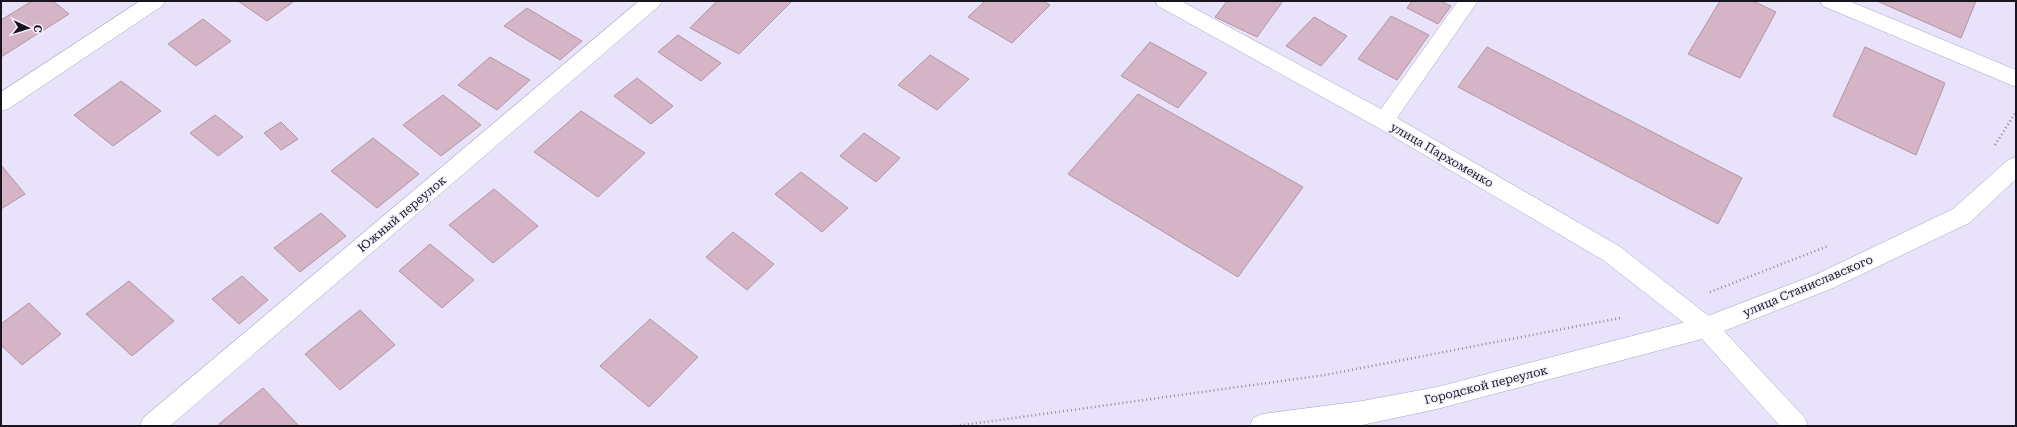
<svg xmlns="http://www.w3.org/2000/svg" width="2017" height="427" font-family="'Roboto Serif',serif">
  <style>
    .building { fill: #d5b5c5; stroke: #b394a4 }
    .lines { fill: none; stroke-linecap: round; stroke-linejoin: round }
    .street-casing { stroke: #aca4c1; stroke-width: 1 }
    .secondary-casing { stroke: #aca4c1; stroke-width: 1 }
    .path { stroke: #918c9e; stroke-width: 2.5; stroke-dasharray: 1 3; stroke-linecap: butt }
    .street { fill: #fff; fill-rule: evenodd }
    .secondary { fill: #fff; fill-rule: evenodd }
    .labels { text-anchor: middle; stroke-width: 3; stroke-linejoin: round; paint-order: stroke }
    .street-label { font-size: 12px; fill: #18151f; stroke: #f5f1fe }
  </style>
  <rect width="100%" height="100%" fill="#e9e2fb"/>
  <g class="building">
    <path d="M32,1H53L69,14L1,57V20Z"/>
    <path d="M238,1H292L293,2L267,21Z"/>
    <path d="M717,1H792L739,54L690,28Z"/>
    <path d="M985,1H1043L1050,5L1012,43L968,17Z"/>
    <path d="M1227,1H1283L1257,37L1215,17Z"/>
    <path d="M1412,1H1441L1451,6L1438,24L1407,8Z"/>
    <path d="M1720,1H1753L1776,12L1740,78L1688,54Z"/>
    <path d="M1877,1H1976L1961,38Z"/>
    <path d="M527,8L582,41L560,60L504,26Z"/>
    <path d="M1391,16L1429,35L1397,80L1358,59Z"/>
    <path d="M1314,17L1347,36L1321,66L1286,46Z"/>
    <path d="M203,19L231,41L196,66L168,44Z"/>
    <path d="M678,35L721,63L701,81L658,52Z"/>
    <path d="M1150,42L1207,73L1178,108L1121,76Z"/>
    <path d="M1487,47L1742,178L1718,224L1458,87Z"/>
    <path d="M1865,47L1945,83L1916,155L1833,116Z"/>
    <path d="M930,55L969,79L937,110L898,85Z"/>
    <path d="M490,57L530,80L497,110L458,85Z"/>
    <path d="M637,78L673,106L651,124L614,96Z"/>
    <path d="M121,81L161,111L113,146L74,115Z"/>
    <path d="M1138,94L1303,187L1238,277L1068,174Z"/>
    <path d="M443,95L481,125L441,156L403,125Z"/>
    <path d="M581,111L645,153L598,197L534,152Z"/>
    <path d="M215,115L243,137L218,156L190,133Z"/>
    <path d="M281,122L298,139L281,150L264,133Z"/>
    <path d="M864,133L900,158L876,182L840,156Z"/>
    <path d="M373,138L419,174L377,208L331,171Z"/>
    <path d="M1,165L25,194L1,209Z"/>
    <path d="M801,172L848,208L822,232L775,194Z"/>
    <path d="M494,189L538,226L493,263L449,225Z"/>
    <path d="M321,213L346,236L300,272L274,248Z"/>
    <path d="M733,232L774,264L747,290L706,257Z"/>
    <path d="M430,244L474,280L442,308L399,271Z"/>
    <path d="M242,276L268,300L239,324L212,299Z"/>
    <path d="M129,281L174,321L132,356L86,314Z"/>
    <path d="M29,303L61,334L22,365L1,345V324Z"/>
    <path d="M360,310L395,345L340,390L305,354Z"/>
    <path d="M650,319L698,357L649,407L600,366Z"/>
    <path d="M263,388L299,426H220L219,424Z"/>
  </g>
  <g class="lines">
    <defs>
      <g id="street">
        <path d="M140,1H165L162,6L8,109L1,111V92Z"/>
        <path d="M639,1H662L659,6L170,426H140L143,418Z"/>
        <path d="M1155,1H1181L1381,109L1458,1H1478L1397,118L1619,246L1714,320L1718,327L1714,334L1706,338L1698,334L1603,260L1377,127L1158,6Z"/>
        <path d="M1820,1H1849L2016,70V87L1823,6Z"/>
      </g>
      <path id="secondary" d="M2016,157V179L1969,223L1833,288L1724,331L1805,418L1808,426H1780L1702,339L1437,409L1362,425L1250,426L1253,418L1262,414L1362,401L1437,387L1705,317L1817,274L1953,209L2008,160Z"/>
    </defs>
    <use href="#street" class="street-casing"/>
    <use href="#secondary" class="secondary-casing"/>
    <g class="path">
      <path d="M1995,145L2016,112"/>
      <path d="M1710,292L1828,246"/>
      <path d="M956,426L1325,375L1620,318"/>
    </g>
    <use href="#street" class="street"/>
    <use href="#secondary" class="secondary"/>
  </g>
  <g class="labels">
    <g class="street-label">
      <text transform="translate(1442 155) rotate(30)" y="4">улица Пархоменко</text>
      <text transform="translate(402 214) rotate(-40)" y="4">Южный переулок</text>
      <text transform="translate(1808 286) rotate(-23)" y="4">улица Станиславского</text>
      <text transform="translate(1486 385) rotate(-14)" y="4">Городской переулок</text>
    </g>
  </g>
  <rect width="2017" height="427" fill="none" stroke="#18151f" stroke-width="4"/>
  <g transform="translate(28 28) rotate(94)" stroke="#f5f1fe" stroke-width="3" paint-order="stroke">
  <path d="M0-3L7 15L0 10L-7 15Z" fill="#18151f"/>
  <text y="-6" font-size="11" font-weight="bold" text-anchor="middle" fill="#18151f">С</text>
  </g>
</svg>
